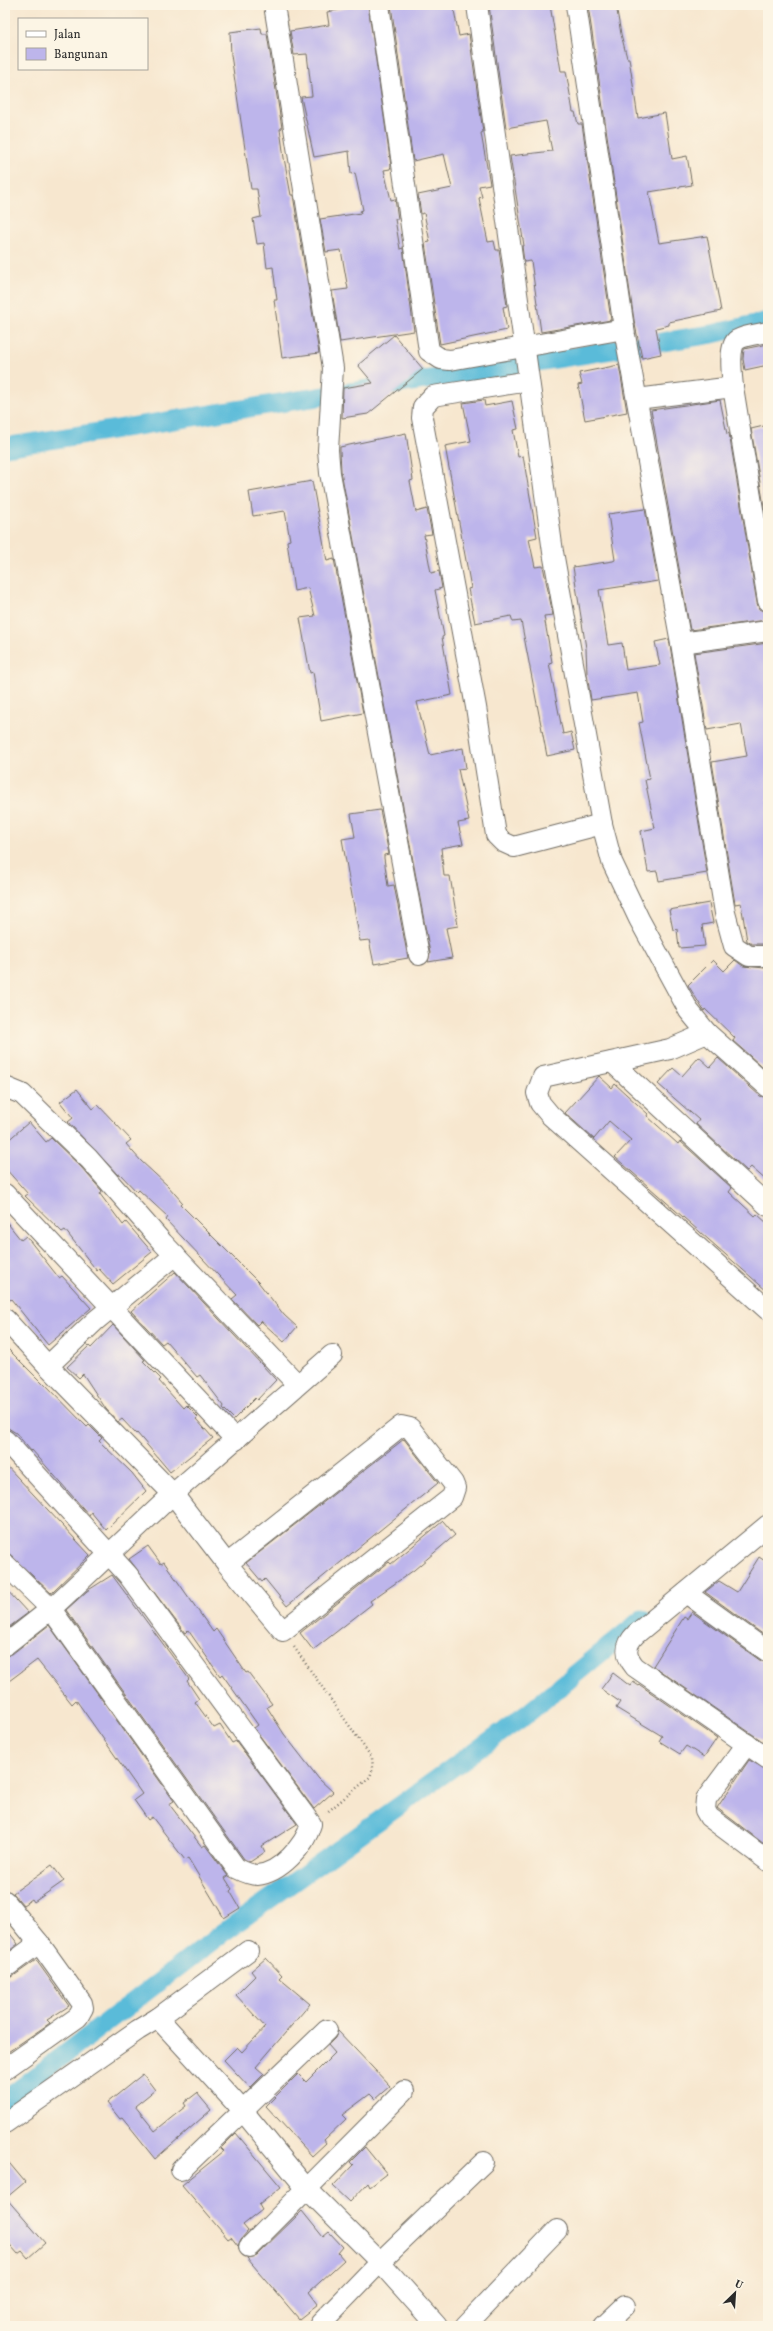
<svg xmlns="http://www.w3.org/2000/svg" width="773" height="2331" font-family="Vollkorn,serif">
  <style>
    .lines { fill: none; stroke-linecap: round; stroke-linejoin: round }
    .canal { stroke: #5abbd9; stroke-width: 19 }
    .building { fill: #bdb5eb }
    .minor-casing { stroke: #726d64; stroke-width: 22 }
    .path { stroke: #726d64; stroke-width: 2.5; stroke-dasharray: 1 3; stroke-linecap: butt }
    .minor { stroke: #fff; stroke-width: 20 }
  </style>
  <rect width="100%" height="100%" fill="#fcf5e5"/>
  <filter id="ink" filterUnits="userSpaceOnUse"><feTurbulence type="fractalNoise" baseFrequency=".025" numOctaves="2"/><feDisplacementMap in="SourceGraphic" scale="8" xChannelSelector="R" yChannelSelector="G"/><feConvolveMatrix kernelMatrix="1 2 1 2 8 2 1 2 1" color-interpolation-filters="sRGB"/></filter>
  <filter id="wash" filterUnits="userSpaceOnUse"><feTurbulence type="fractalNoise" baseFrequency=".012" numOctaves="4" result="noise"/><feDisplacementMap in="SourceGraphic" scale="16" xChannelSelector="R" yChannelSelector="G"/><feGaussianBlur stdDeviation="0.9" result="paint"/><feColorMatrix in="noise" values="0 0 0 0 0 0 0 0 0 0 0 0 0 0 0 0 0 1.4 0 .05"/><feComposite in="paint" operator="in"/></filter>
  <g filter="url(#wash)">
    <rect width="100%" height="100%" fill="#f7e7cf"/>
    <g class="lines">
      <g class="canal">
        <path d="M5,447L712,334L768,321"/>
        <path d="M5,2100L224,1932L527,1714L642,1619"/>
      </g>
    </g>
    <g id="blocks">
      <g class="building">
        <path d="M363,5H368L391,166L390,169L384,170L391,200L395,199L398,219H395L400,249L403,248L414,331L340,342L332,291L348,289L341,250L326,252L320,219L361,213L360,211L363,210L355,173L351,174L349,151L314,157L301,97L312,96L307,54L294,55L290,31L329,25L327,12Z"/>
        <path d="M391,5H453L459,36L469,34L483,132L481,133L490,184L479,186L482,197L479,198L488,242L494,241L496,250H499L507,306L503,307L507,330L440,344L425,243L430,242L424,213L421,214L418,195L452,188L444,154L413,161Z"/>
        <path d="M489,5H550L561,71H566L573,112H575L578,124H582L611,320L541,332L531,261L524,262L522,246H524L510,156L552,151L546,121L506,128Z"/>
        <path d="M588,5H616L621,34L627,58H629L638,118L665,113L672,159L687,156L692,185L649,192L659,243L707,236L721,311L669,322V325L656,328L661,354L642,358L634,320Z"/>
        <path d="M261,28L262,34H267L282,128L280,129L284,158L291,195H293L319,353L282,358L274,300H277L273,267L267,268L264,243L257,244L253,219L261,217L257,189H251L231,55L230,32Z"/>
        <path d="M394,335L423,369L368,414L342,418L343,388L373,383L358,365Z"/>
        <path d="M768,344V365L745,370L743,359L744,349Z"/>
        <path d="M619,365L627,412L585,420L578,385L582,384L579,373Z"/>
        <path d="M484,400L485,406L512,401L518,429L513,430L518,457L523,456L537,537L529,539L535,567L543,566L553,615L544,616L552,662L549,663L563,734L571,732L575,750L547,756L521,621L513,622L511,616L475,623L468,589L471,588L445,446L471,441L463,403Z"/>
        <path d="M720,400L727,434L729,433L757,603L759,609L765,612L767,620L690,630L651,410Z"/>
        <path d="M768,425V530L751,429Z"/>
        <path d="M406,433L413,480L410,481L416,512L427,509L432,534L424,535L431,573L439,571L442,588L435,590L444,636L442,637L452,695L417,702L430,755L463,748L466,768L458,769L469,821L458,823L463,844L441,848L444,876H450L458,926L446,928L452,958L428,962L430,953L341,471L340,450V447Z"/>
        <path d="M312,481L327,561L334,559L363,713L321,721L313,672L310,673L300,618L315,616L308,588L294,591L287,541L290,540L285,511L253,516L249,492Z"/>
        <path d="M645,509L658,581L599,590L608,645L622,643L626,670L660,665L655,642L669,639L707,873L659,881L657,871L648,872L641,831L655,828L645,780L650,779L639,723L643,722L638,693L591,700L587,674L586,648L573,567L613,561L615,560L608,514Z"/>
        <path d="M768,643V944H752L747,941L741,903L735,904L712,762L747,756L741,724L707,730L694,653Z"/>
        <path d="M380,810L389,854L384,855V858L388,886L394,885L408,958L374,964L369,940L360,941L342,839L355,837L351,814Z"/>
        <path d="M709,903L713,923L702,925L705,946L679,948L677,929L673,930L669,910Z"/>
        <path d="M713,960L724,971L735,960L743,966L765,968L768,971V1072L733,1041L735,1038L705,1009L704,1011L688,985Z"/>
        <path d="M699,1057L710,1067L718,1058L760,1096L768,1098V1182L751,1167L747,1171L696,1124L699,1120L658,1084L673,1068L682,1076Z"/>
        <path d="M599,1076L612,1088L615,1084L648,1114L647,1116L678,1144L680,1141L732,1188L729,1192L755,1216L757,1214L768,1224V1292L615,1157L631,1140L609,1121L594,1139L565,1113Z"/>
        <path d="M77,1089L93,1109L98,1105L131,1140L126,1144L141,1161L168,1186L182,1202L180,1204L259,1283L284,1315L297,1327L284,1342L261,1321L257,1325L232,1299L237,1295L166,1220L168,1217L139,1190L137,1192L120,1174L118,1175L68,1122L73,1118L60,1102Z"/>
        <path d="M29,1122L46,1142L51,1138L81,1167L102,1191L100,1194L123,1225L126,1222L152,1252L113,1284L99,1269L97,1271L65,1230L62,1232L25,1196L28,1194L5,1168V1143Z"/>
        <path d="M5,1220L21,1240L26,1236L59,1278L62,1276L91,1308L48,1345L11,1299L5,1304Z"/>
        <path d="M175,1272L276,1380L257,1400L255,1398L234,1419L223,1408L224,1406L200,1375L197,1377L166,1341L162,1344L131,1311Z"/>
        <path d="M113,1325L145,1360L143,1361L161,1379L159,1381L183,1408L186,1405L198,1417L196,1419L213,1438L170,1472L137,1433L136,1434L122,1419L118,1422L106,1409L83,1374L79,1378L67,1367L89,1346L91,1348Z"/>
        <path d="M5,1346L43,1384L44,1383L87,1427L89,1425L102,1438L99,1441L132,1473L146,1491L106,1530L91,1512L89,1515L32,1450L31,1451L16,1433L5,1426Z"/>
        <path d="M404,1439L438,1483L287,1606L265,1579L262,1582L246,1563Z"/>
        <path d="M5,1464L90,1555L51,1593L5,1550Z"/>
        <path d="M443,1521L455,1535L414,1570L370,1601L372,1604L313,1650L300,1633L389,1562L391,1564Z"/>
        <path d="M148,1546L161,1564L164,1562L213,1632L216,1629L246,1673L248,1672L272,1704L267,1707L284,1734L319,1779L333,1792L314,1809L254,1728L258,1725L222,1674L220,1676L188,1630L185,1633L129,1559Z"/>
        <path d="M759,1557L768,1563V1638L705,1592L719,1581L737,1592Z"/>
        <path d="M112,1575L189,1679L187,1681L199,1699L195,1702L214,1728L220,1725L232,1743L236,1741L297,1824L262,1846L265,1852L250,1862L244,1859L66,1610L87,1591Z"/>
        <path d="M5,1588L28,1613L5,1630Z"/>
        <path d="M692,1612L761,1661L768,1663V1745L653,1666L684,1617L687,1619Z"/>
        <path d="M49,1625L174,1801L169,1804L202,1847L205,1845L228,1876L225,1878L232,1889L230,1891L240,1908L224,1918L188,1858L185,1860L152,1817L148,1820L134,1800L142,1794L76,1700L72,1704L37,1660L5,1684V1656L12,1654Z"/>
        <path d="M613,1673L630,1686L633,1682L639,1686L640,1685L717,1738L704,1757L686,1746L680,1754L659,1741L662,1736L616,1708L620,1702L601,1689Z"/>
        <path d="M749,1760L768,1770V1847L717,1808Z"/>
        <path d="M52,1865L64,1881L34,1902L32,1899L23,1905L13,1893Z"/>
        <path d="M5,1927L18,1944L5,1954Z"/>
        <path d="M266,1958L282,1975L279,1978L310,2004L256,2067L264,2074L250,2088L224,2060L237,2047L242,2052L265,2027L236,1995L255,1976L251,1971Z"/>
        <path d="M36,1960L69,2006L47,2020L50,2023L5,2054V1979L12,1977Z"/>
        <path d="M338,2031L390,2086L375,2099L370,2094L342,2115L346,2119L324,2140L326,2143L312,2156L266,2106L298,2074L306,2082L335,2053L328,2045L335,2038Z"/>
        <path d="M143,2074L155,2090L135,2106L155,2131L186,2106L184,2103L197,2093L211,2110L155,2159L122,2118L120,2119L107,2103Z"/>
        <path d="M236,2133L281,2187L259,2205L262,2210L243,2225L248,2231L241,2239L238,2246L231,2237L228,2239L182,2185L224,2151L221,2148Z"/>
        <path d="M365,2147L387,2174L370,2187L368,2183L350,2202L333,2186L353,2165L350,2162Z"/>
        <path d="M5,2158L25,2182L6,2198L45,2243L28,2258L22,2251L18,2254L5,2239Z"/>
        <path d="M302,2211L323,2237L329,2232L343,2247L338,2253L344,2260L309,2292L318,2304L299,2319L247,2258L257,2255Z"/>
      </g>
    </g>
  </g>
  <g filter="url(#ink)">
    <use href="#blocks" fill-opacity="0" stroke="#726d64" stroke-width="1"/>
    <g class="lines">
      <defs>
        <g id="minor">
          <path d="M274,5L333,368L328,450L330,473L419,955"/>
          <path d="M379,5L429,351L441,359L450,360L624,329"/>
          <path d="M477,5L553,552L602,824L612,862L639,919L689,1011L707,1033L768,1087"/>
          <path d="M576,5L625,335L681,643L725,913L734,946L749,956H768"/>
          <path d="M768,332C759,334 745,335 737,340C728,346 732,376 733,387L768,601"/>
          <path d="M529,381L433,396L423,407L422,418L476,707L496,835L503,842L514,847L602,824"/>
          <path d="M637,399L733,387"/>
          <path d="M681,643L768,631"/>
          <path d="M707,1033L670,1049L543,1077L537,1093L540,1103L550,1115L768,1310"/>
          <path d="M612,1062L768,1206"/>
          <path d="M5,1087L22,1094L89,1159L163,1243L297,1384"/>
          <path d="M5,1194L236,1440"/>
          <path d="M5,1319L48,1366L173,1494L227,1564L283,1631L452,1497L455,1488L453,1483L410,1428L401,1426L227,1564"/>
          <path d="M48,1366L95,1321L175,1255"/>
          <path d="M5,1440L128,1575L311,1824C305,1846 280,1873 257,1875C250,1875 242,1871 236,1868L51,1609L5,1564"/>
          <path d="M768,1525L636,1634C624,1646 625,1655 635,1667L768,1759"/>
          <path d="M686,1593L768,1652"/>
          <path d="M5,1645L51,1609L173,1494L332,1355"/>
          <path d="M747,1744L706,1799L705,1810L709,1817L768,1861"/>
          <path d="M5,1901L39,1943L82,2003L83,2008L78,2017L5,2069"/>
          <path d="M5,1968L39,1943"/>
          <path d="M158,2018L248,1951"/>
          <path d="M5,2123L138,2030L158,2018L243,2111L306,2188L380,2262L437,2326"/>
          <path d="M181,2170L327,2030"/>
          <path d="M249,2247L404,2091"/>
          <path d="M320,2324L380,2262L484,2162"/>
          <path d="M465,2326L557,2230"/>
          <path d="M604,2326L625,2306"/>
        </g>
      </defs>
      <use href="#minor" class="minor-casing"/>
      <path class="path" d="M294,1647L372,1758L373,1768L370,1777L326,1813"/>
      <use href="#minor" class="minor"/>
    </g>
  </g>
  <rect width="773" height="2331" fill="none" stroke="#fcf5e5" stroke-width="20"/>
  <rect x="18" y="18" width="130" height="52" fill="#fcf5e5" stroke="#a8a49b"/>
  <rect x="26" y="31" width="20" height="6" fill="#ffffff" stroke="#a8a49b"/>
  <text x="54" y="38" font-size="12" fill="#2b2b2b">Jalan</text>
  <rect x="26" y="48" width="20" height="12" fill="#bdb5eb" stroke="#a8a49b"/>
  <text x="54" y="58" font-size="12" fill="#2b2b2b">Bangunan</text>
  <g transform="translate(735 2293) rotate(25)" stroke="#fcf5e5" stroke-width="3" paint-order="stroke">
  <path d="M0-3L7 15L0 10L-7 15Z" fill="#2b2b2b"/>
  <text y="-6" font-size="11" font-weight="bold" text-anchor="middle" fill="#2b2b2b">U</text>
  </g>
</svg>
